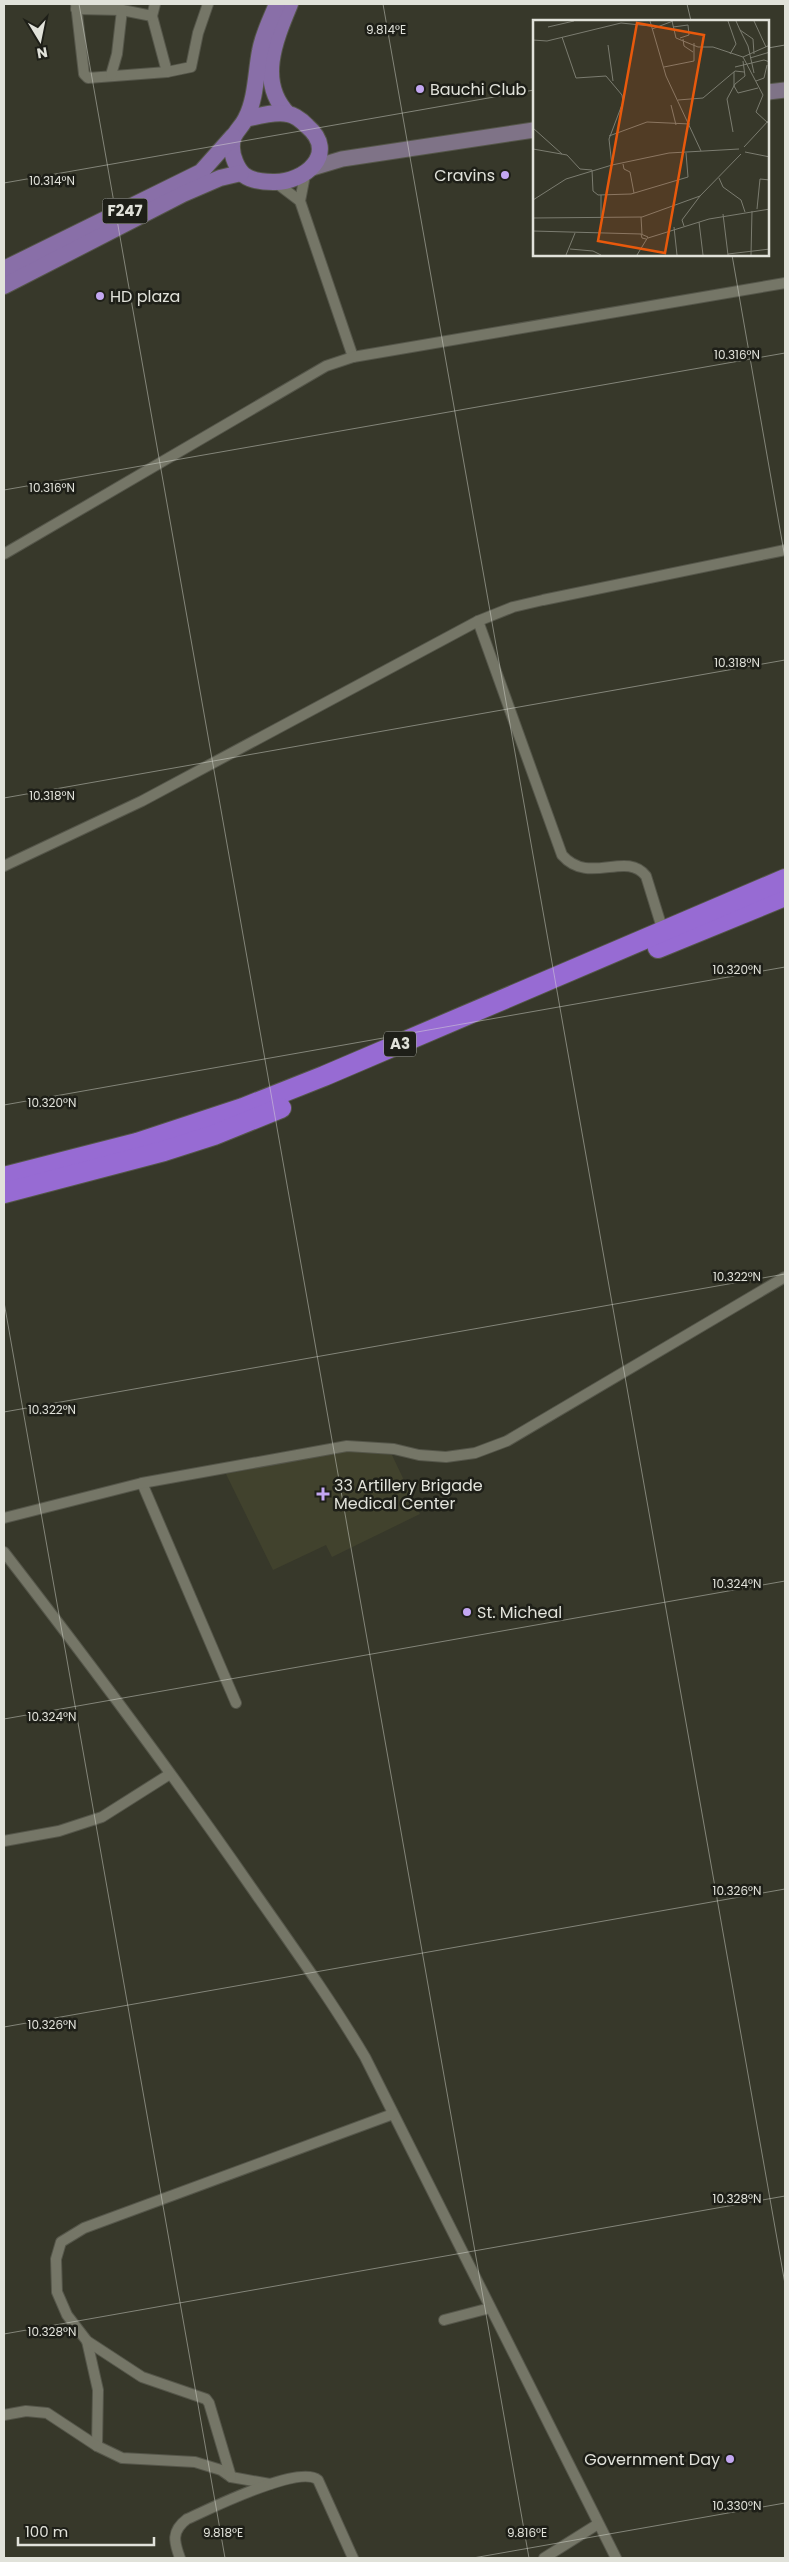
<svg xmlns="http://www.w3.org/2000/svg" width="789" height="2562" font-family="Poppins,sans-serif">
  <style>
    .built { fill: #41422d }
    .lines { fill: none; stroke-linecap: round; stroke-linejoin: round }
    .street-casing { stroke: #55564a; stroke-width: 12 }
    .secondary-casing { stroke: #55564a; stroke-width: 17 }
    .primary-casing { stroke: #55564a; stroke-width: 18 }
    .highway-casing { stroke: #55564a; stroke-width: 22 }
    .street { stroke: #757667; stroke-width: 10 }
    .secondary { stroke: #7f7387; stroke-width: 15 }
    .primary { stroke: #896fa8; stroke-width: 16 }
    .highway { stroke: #976bd3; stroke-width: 20 }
    .ticks { fill: none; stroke: #e1e2da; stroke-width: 1; stroke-opacity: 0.45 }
    .poi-dot { fill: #c3a7f2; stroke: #1e1f18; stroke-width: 2 }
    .labels { text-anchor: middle; stroke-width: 5; stroke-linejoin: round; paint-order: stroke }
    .shield { fill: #1e1f18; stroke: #a6a8a0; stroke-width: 1 }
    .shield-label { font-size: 15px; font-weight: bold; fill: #e1e2da }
    .poi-label { font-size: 16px; fill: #e1e2da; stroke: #1e1f18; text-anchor: start }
    .inset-road { fill: none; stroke: #7b7c70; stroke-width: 1 }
    .view { fill: #e8590c; fill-opacity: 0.15; stroke: #e8590c; stroke-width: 2.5 }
    .inset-edge { fill: none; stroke: #e1e2da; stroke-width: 2.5 }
    .ticks-label { font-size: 12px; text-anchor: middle; fill: #e1e2da; stroke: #1e1f18; stroke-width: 5; stroke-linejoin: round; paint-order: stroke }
  </style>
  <rect width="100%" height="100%" fill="#37382a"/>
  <path class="built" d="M352,1450L392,1455L420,1514L332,1557L326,1545L273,1570L226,1474Z"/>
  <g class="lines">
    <defs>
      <g id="street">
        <path d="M76,4L84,74L88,78L167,72L191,67L198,33L208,4"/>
        <path d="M155,4L152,16L167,72"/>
        <path d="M76,9L122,10L152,16"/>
        <path d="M111,75L117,54L122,10"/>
        <path d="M305,175L300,201L353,357"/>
        <path d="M275,182L300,201"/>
        <path d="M4,554L326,366L353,357L785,283"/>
        <path d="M478,621L562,855C589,886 626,850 646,876L663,931"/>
        <path d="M4,866L142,801L478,621L513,607L543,600L785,550"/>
        <path d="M142,1483L236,1703"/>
        <path d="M4,1518L142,1483L347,1446L394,1449L419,1455L446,1457L475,1453L507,1441L785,1277"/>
        <path d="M4,1552C89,1662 172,1773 251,1887C290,1943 330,1998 365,2057L616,2558"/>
        <path d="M4,1841L59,1831L102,1817L170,1774"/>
        <path d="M444,2320L490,2308"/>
        <path d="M87,2341L98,2390L97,2446"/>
        <path d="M4,2415L26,2411L47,2413L97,2446L122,2458L195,2462L221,2470L231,2477L270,2484"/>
        <path d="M231,2477L209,2403L206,2399L142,2377L87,2341L67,2315L57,2292L56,2259L61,2242L84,2228L393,2114"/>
        <path d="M180,2558C174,2542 171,2531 187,2519C210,2509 299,2464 318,2480L353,2558"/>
        <path d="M544,2558L598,2524"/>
      </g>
      <g id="secondary">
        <path d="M768,92L785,90"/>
        <path d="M312,168L342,159L534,130"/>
      </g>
      <g id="primary">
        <path d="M288,114C257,82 275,40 290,4"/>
        <path d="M246,119C259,116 275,111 288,114C295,115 302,121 307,126C339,153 305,183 273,182C262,182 252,181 244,175C237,169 232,156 232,148C231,133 241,129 246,118C256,99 256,71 260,51C263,34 271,19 277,4"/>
        <path d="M4,269L201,172L233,136"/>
        <path d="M4,286L183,194L220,178L241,173"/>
      </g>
      <g id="highway">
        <path d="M658,948L785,896"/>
        <path d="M4,1177L137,1143L243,1108L324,1076L785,879"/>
        <path d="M4,1193L164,1151L214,1135L281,1108"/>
      </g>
    </defs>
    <use href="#street" class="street-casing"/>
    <use href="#secondary" class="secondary-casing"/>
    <use href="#primary" class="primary-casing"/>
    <use href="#highway" class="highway-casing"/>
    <use href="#street" class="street"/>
    <use href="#secondary" class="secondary"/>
    <use href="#primary" class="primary"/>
    <use href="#highway" class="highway"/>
  </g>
  <path class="ticks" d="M79,4L529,2558M383,4L785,2284M687,4L691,21M768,48L785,45M4,183L534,90M732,255L785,558M4,490L785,353M4,798L785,660M4,1105L785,967M4,1302L225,2558M4,1412L785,1274M4,1719L785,1581M4,2027L785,1889M4,2334L785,2196M473,2558L785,2503"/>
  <g class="poi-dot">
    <circle cx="420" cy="89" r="5"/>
    <circle cx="505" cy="175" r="5"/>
    <circle cx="100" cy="296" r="5"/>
    <path d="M320.5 1486.5h5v5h5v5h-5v5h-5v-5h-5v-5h5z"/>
    <circle cx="467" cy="1612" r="5"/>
    <circle cx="730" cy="2459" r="5"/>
  </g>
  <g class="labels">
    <g class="shield">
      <rect x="102.5" y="198.5" width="45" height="25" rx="4"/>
      <rect x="384" y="1031.5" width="32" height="25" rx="4"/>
    </g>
    <g class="shield-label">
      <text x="125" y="216">F247</text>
      <text x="400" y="1049">A3</text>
    </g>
    <g class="poi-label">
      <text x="430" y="95">Bauchi Club</text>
      <text x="495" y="181" text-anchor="end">Cravins</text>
      <text x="110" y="302">HD plaza</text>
      <text x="334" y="1491">33 Artillery Brigade<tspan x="334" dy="18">Medical Center</tspan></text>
      <text x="477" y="1618">St. Micheal</text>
      <text x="720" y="2465" text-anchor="end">Government Day</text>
    </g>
  </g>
  <g transform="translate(533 20)">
    <rect width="236" height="236" fill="#37382a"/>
    <path class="inset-road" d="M117,1L133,56L168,131M139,1L143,18L165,27H180L210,37L237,25M195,1L203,24L197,34M203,1L207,10L220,19L221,34M221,1L233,27M15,7L41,1M140,7L155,5L156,15L147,18M119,9L140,1M207,10L215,26L221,53M29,17L43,58L73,56L89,75L90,82L76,119L79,146M150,19L151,26L160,32M0,20L14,21L88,3L118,6M75,25L80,61M210,37L230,75L223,92L235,103M217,38L237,32M131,47L161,41V23M202,47L231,40L237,42M201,52V66L205,73L225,68M223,61L231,58L234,45M145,80L170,78L202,51L211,52M138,85L143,105M0,108L29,134M200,112L194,79L202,64L212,56L210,41M76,116L114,102L157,104M211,127L237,99M0,129L34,135L47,149L59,150L60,171L65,175L98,174L155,157L153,133M212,132L237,137M90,144L91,149L97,152L101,173M186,158L190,167L208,180L212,192M0,180L33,159L79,145L136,133L206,129M224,189L227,159L237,160M190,194L195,235M68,197V175M108,197L109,214M0,198L109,197L167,176M166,202L170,235M151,206L149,200L167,176L208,134M141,207L144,235M0,211L108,214M115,218L176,199L237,189M37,229L60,231L68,235M195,234L237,229M33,235L42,213M104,235L115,217L108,214L109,218L113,219M218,235L219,191"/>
    <path class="view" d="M104,3L171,15L132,233L65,221Z"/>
    <rect width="236" height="236" class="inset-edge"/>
  </g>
  <g class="ticks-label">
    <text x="386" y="34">9.814°E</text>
    <text x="52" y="185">10.314°N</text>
    <text x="737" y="359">10.316°N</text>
    <text x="52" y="492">10.316°N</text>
    <text x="737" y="667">10.318°N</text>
    <text x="52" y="800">10.318°N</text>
    <text x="737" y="974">10.320°N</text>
    <text x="52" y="1107">10.320°N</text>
    <text x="737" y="1281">10.322°N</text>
    <text x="52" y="1414">10.322°N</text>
    <text x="737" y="1588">10.324°N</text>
    <text x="52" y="1721">10.324°N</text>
    <text x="737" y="1895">10.326°N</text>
    <text x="52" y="2029">10.326°N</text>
    <text x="737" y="2203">10.328°N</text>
    <text x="52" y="2336">10.328°N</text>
    <text x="737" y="2510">10.330°N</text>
    <text x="223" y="2537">9.818°E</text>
    <text x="527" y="2537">9.816°E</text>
  </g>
  <rect width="789" height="2562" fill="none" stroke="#e1e2da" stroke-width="10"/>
  <g transform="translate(40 40) rotate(170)" stroke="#1e1f18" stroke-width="4" paint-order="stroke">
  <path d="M0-4L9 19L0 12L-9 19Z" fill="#e1e2da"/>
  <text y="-8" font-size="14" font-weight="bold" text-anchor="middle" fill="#e1e2da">N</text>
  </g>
  <path d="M18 2537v8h136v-8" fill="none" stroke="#e1e2da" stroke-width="2.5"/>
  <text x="25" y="2537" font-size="15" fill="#e1e2da" stroke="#1e1f18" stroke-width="4" paint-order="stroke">100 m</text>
</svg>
